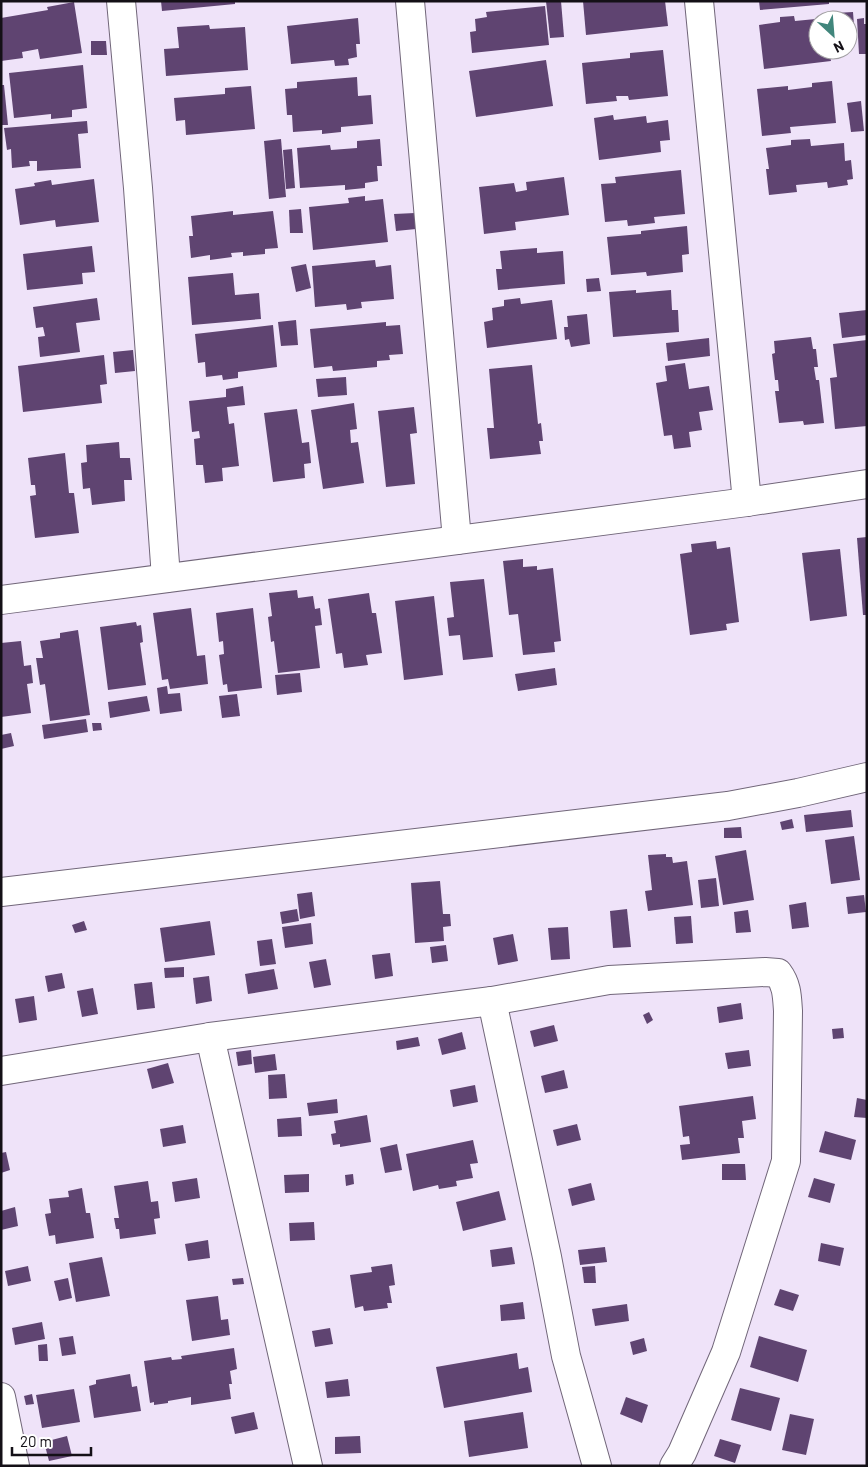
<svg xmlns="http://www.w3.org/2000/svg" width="868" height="1467" font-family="Barlow,sans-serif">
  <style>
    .building { fill: #5f4471 }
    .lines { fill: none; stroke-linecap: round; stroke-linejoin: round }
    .minor-casing { stroke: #716679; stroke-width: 30 }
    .minor { stroke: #fff; stroke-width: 28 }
  </style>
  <rect width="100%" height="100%" fill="#efe3f9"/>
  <g class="building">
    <path d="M161,1H235V4L162,11Z"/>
    <path d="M546,1H561L564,37L550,38Z"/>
    <path d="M583,1H665L668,26L586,35Z"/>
    <path d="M759,1H829V4L760,10Z"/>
    <path d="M74,2L82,53L40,59L38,49L22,52L23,58L1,61V18L48,10L47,7Z"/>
    <path d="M545,6L549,45L472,53L470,32L476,31L475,19L487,17L486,12Z"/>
    <path d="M853,12L855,39L848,40V20H836L835,13Z"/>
    <path d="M794,16L795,21L826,18V20H818V50H829L831,61L764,69L759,25L780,22V17Z"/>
    <path d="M358,18L360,44H356L357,57L348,59L349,65L335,66L334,60L291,64L287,26Z"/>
    <path d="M864,18V24H867V54H859L857,19Z"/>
    <path d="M209,25L210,29L245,27L248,70L166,76L164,49L179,48L177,27Z"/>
    <path d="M91,41H106L107,55H91Z"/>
    <path d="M663,50L668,96L629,100L628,96H616L617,101L586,104L582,63L630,58V53Z"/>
    <path d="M546,60L553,106L476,117L469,71Z"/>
    <path d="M83,65L87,108L72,110V117L51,119V114L14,118L9,73Z"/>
    <path d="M357,77L358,96L371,95L373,124L341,127V132L322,134V130L293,132L292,115H287L285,89L297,88V82Z"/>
    <path d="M832,81L836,123L790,127L791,133L762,136L757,89L788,86V90L812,87V83Z"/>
    <path d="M1,85H4L8,125H1Z"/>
    <path d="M251,86L255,129L186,135L185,120L176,121L174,98L225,94V88Z"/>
    <path d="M861,101L864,131L851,132L847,103Z"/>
    <path d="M613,115L614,120L646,116L647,123L668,120L670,140L660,141L661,152L599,160L594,118Z"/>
    <path d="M87,121L88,133L78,134L81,168L37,171V161H29L30,166L12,168L11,149L7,150L4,128Z"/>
    <path d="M281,139L286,197L269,199L264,141Z"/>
    <path d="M380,139L382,166H377L378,181L365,183V188L345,190V185L300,188L297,148L330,145L331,150L357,148V141Z"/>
    <path d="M810,139L811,146L844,143L845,161L851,160L853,179L847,180L848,185L828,188L827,182L796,185L797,192L769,195L766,169H769L766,148L791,145V140Z"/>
    <path d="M292,149L295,188L286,189L283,150Z"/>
    <path d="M681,170L685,214L654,217L655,223L628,226L627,220L605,222L601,184L616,183L615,177Z"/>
    <path d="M564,177L569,215L515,222L516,230L484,234L479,187L514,183L516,192L527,190L526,182Z"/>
    <path d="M94,179L99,222L56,227L55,220L20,225L15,189L35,186L34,183L51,180L52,185Z"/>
    <path d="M365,196V201L383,199L388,242L313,250L309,207L349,203L348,198Z"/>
    <path d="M301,209L303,233H290L289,210Z"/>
    <path d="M233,211V215L273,211L278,248L265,249V254L243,256V252L231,253L232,257L210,260V255L191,258L189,236H193L191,216Z"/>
    <path d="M415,213L416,229L396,231L394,214Z"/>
    <path d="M687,226L689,254L682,255L683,272L647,276L646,272L611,275L607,237L641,234V231Z"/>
    <path d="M92,246L95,272L82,273L83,284L27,290L23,254Z"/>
    <path d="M537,248V253L563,251L565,284L498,290L496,269H502L500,251Z"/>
    <path d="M375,260L376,267L391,265L394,299L361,302L362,308L347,310L346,304L315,307L312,266Z"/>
    <path d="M306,264L311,288L296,292L291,267Z"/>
    <path d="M233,273L235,295L259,293L261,319L192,325L188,277Z"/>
    <path d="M599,278L601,291L587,292L586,279Z"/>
    <path d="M636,290V293L671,290L672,310H678L679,332L613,337L609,292Z"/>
    <path d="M97,298L100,320L76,323L80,352L40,357L38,337L45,336L43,327L36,328L33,307Z"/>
    <path d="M520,298L521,304L552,300L557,339L487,348L484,322L493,320L492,308L504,306V300Z"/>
    <path d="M867,310V335L842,338L839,313Z"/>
    <path d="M587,314L590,344L571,347L569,339L565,340L564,327H568L567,316Z"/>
    <path d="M296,320L298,345L281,346L278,322Z"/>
    <path d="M386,322V326L400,325L403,354L389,355L390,360L377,361V367L333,371L332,366L314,368L310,329Z"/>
    <path d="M273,325L277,367L238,372V378L223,380L222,375L206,377L205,362L198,363L195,334Z"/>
    <path d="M811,337L813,349H816L818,367H814L816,380H819L824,423L804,425L803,421L779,423L775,391H779L778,380H775L772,354L775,353L774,341Z"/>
    <path d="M709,338L710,356L668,361L666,343Z"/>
    <path d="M867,340V426L835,429L830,378L837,377L833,344Z"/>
    <path d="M133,350L135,371L115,373L113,352Z"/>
    <path d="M104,355L107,384L100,385L102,403L23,412L18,366Z"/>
    <path d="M685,363L689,389L709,386L713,410L699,412L702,430L689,432L691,447L674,449L672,435L664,436L656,383L667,381L665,366Z"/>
    <path d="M532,365L538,424L541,423L543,441H539L541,454L490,459L487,428H494L489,369Z"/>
    <path d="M346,377L347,395L318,397L316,379Z"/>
    <path d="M243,386L245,405L227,407L229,424L234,423L239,466L222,468L223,481L205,483L203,465H196L194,439L200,438L199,431L192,432L189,401L226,397V389Z"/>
    <path d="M354,403L357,429L350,430L351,443L358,442L364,483L323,489L311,410Z"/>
    <path d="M414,407L417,433L410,434L415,484L386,487L378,411Z"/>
    <path d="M297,409L302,443L309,442L311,463L304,464L305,478L273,482L264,413Z"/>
    <path d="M119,442L120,458H130L132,480H124L125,501L92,505L90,488L83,489L81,463L87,462L86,445Z"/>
    <path d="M65,453L69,493H74L79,533L35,538L30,496L36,495L35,485H31L28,458Z"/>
    <path d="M867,537V615H863L857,538Z"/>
    <path d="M716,541L717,549L730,547L739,622L726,624L727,630L690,635L680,554L692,552L691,544Z"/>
    <path d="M840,549L847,616L810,621L802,553Z"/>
    <path d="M523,559V567L537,566V570L553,568L561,641L554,642L555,652L523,655L518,614L509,615L503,561Z"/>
    <path d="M484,579L493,657L463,660L460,635L449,636L447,618L454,617L450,582Z"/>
    <path d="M297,590L298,598L313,596L315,609L320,608L322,625L315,626L320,668L278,673L274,641L271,642L268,617L272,616L269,593Z"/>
    <path d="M369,593L372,613H376L382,653L366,655L368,665L344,668L342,653L336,654L328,599Z"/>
    <path d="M434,596L443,675L404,680L395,601Z"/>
    <path d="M191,608L197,656L205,655L208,684L170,689L168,679L162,680L153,613Z"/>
    <path d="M253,608L262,688L228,692L227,684L223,685L219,655L224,654L223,641L219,642L216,613Z"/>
    <path d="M136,622L137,626L141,625L143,642L140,643L146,685L108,690L100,627Z"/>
    <path d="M78,630L90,715L50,721L45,684L40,685L36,658H43L40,641L60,638V633Z"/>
    <path d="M21,641L24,666L31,665L33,683L27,684L31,713L1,717V643Z"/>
    <path d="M555,668L557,685L518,691L515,674Z"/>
    <path d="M300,673L302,692L277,695L275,675Z"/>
    <path d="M167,686L168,694L180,693L182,711L160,714L157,688Z"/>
    <path d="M237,694L240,716L222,718L219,696Z"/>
    <path d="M147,696L150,711L110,718L108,702Z"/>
    <path d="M86,719L88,732L44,739L42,725Z"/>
    <path d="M92,723H101L102,730L93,731Z"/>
    <path d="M11,733L14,746L1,749V735Z"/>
    <path d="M851,810L853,827L806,832L804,815Z"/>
    <path d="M792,819L794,828L782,830L780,822Z"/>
    <path d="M741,827L742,838H724V828Z"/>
    <path d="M854,836L860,880L831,884L825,840Z"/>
    <path d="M746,850L754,900L723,905L715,856Z"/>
    <path d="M666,854V857H672L673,863L687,861L693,905L648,911L645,891L652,890L648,855Z"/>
    <path d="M716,878L719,906L701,908L698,880Z"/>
    <path d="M440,881L443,914H450L451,926L443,927L444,941L415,943L411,883Z"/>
    <path d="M312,892L315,916L300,919L297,894Z"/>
    <path d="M864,895L866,912L848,914L846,897Z"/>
    <path d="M806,902L809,927L792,929L789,905Z"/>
    <path d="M297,909L299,921L282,924L280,912Z"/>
    <path d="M627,909L631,947L613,948L610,911Z"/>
    <path d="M748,910L751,932L736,933L734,912Z"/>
    <path d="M691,916L693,943L676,944L674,917Z"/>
    <path d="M84,921L87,930L75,933L72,925Z"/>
    <path d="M210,921L215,955L165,962L160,928Z"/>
    <path d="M311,923L313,944L285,948L282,927Z"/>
    <path d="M568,927L570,959L551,960L548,928Z"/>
    <path d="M513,934L518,961L498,965L493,938Z"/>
    <path d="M272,939L276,964L260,966L257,941Z"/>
    <path d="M446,945L448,961L432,963L430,947Z"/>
    <path d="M390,953L393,976L375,979L372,955Z"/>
    <path d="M326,959L331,985L314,988L309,962Z"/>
    <path d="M184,967V977L165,978L164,968Z"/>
    <path d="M274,969L278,989L248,994L245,974Z"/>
    <path d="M62,973L65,988L48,992L45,976Z"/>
    <path d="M209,976L212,1001L196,1004L193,978Z"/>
    <path d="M152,982L155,1008L137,1010L134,984Z"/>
    <path d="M93,988L98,1014L82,1017L77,991Z"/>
    <path d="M34,996L37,1020L19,1023L15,999Z"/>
    <path d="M741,1003L743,1019L719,1023L717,1007Z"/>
    <path d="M649,1012L653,1020L647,1024L643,1015Z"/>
    <path d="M554,1025L558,1041L534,1047L530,1031Z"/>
    <path d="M843,1028L844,1038L833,1039L832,1029Z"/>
    <path d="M462,1032L466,1049L442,1055L438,1039Z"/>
    <path d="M418,1037L420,1046L397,1050L396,1041Z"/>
    <path d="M251,1050L252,1064L238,1066L236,1052Z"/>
    <path d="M749,1050L751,1066L728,1069L725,1053Z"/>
    <path d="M275,1054L277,1070L255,1073L253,1057Z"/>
    <path d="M168,1063L174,1083L152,1089L147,1069Z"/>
    <path d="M564,1070L568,1088L545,1093L541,1076Z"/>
    <path d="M285,1074L287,1098L269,1099L268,1075Z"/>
    <path d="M475,1085L478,1102L453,1107L450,1090Z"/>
    <path d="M753,1096L756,1119L742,1121L744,1138H738L740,1153L682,1160L680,1145L690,1144L689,1136L683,1137L679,1106Z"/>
    <path d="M857,1098L867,1100V1118L854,1117Z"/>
    <path d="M337,1099L338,1113L309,1116L307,1103Z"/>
    <path d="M367,1115L371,1142L340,1147V1144L333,1145L331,1134L336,1133L334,1121Z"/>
    <path d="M301,1117L302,1136L278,1137L277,1119Z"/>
    <path d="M577,1124L581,1140L557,1146L553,1130Z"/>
    <path d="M183,1125L186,1143L163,1147L160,1129Z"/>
    <path d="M825,1131L856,1140L851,1160L819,1152Z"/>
    <path d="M473,1140L478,1163L470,1164L473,1178L456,1181L457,1186L439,1189L438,1185L413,1191L406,1154Z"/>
    <path d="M397,1144L402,1170L385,1173L380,1148Z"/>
    <path d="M6,1152L10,1170L1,1173V1153Z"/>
    <path d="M722,1164H745L746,1180H722Z"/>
    <path d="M309,1174V1192L285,1193L284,1175Z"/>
    <path d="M353,1174L354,1184L346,1186L345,1175Z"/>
    <path d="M197,1178L200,1198L175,1202L172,1182Z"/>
    <path d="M814,1178L835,1184L830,1203L808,1197Z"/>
    <path d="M148,1181L151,1202L158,1201L160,1218L154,1219L156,1234L120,1239L119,1229H116L114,1218H119L114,1186Z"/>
    <path d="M591,1183L595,1200L572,1206L568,1189Z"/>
    <path d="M82,1188L86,1213H90L94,1238L56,1244L55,1235L49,1236L45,1214L51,1213L49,1199L69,1197L68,1191Z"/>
    <path d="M499,1191L506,1220L463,1231L456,1202Z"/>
    <path d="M15,1207L18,1226L1,1230V1211Z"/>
    <path d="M314,1222L315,1240L290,1241L289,1223Z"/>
    <path d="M208,1240L210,1258L188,1261L185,1244Z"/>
    <path d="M821,1243L844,1248L840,1266L818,1261Z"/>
    <path d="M512,1247L515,1264L492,1267L490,1250Z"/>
    <path d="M605,1247L607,1262L580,1265L578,1250Z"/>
    <path d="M102,1257L110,1296L76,1302L69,1263Z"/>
    <path d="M392,1264L395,1285L389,1286L392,1303H387L388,1308L364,1311L363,1306L355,1308L350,1275L372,1272L371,1267Z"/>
    <path d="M28,1266L31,1281L8,1286L5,1271Z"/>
    <path d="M595,1266L596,1283H584L582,1267Z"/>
    <path d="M68,1278L72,1298L59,1301L54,1281Z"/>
    <path d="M243,1278L244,1284L233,1285L232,1279Z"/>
    <path d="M780,1289L799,1295L793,1311L774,1305Z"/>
    <path d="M218,1296L221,1320L228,1319L230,1335L192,1341L186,1300Z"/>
    <path d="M523,1302L525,1319L501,1321L500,1305Z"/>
    <path d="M627,1304L629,1321L595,1326L592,1309Z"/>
    <path d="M42,1322L45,1339L15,1345L12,1328Z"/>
    <path d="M330,1328L333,1344L315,1347L312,1331Z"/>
    <path d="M73,1336L76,1354L62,1356L59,1338Z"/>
    <path d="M759,1336L807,1350L798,1382L750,1367Z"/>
    <path d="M644,1338L647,1351L633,1355L630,1342Z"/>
    <path d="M47,1344L48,1361H39L38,1345Z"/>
    <path d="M234,1348L237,1369L230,1371L232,1384H229L231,1399L191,1405V1397L168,1401V1403L154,1405V1402L150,1403L144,1361L171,1357L172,1360L182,1359L181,1356Z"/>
    <path d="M517,1353L519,1369L528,1367L532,1392L444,1408L436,1367Z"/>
    <path d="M130,1374L132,1387L137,1386L141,1411L94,1418L89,1386L96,1384V1380Z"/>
    <path d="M348,1379L350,1396L327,1398L325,1382Z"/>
    <path d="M740,1388L780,1398L771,1431L731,1420Z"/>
    <path d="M74,1389L80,1422L42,1428L36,1395Z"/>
    <path d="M32,1394L34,1404L26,1405L24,1396Z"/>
    <path d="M626,1397L648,1405L642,1423L620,1414Z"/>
    <path d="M254,1412L258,1429L235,1434L231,1417Z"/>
    <path d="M523,1412L528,1448L469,1457L464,1421Z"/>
    <path d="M790,1414L814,1419L806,1455L782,1450Z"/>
    <path d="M67,1436L72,1456L49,1461L44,1442Z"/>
    <path d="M360,1436L361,1453L335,1454V1437Z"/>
    <path d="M720,1439L741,1445L735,1463L714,1456Z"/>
  </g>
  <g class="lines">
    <defs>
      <g id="minor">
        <path d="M121,1L138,188L166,578"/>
        <path d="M410,1L457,540"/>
        <path d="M699,1L747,502"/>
        <path d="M1,600L747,502L867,484"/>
        <path d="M1,892L728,806L798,793L867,777"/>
        <path d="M492,1001L547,1257L566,1356L597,1466"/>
        <path d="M210,1037L308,1466"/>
        <path d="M1,1071L210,1037L492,1001L609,980L765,972L778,973C787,985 787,996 788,1011L786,1161L726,1352L682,1453L674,1466"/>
        <path d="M1,1397L15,1466"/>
      </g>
    </defs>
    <use href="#minor" class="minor-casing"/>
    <use href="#minor" class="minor"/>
  </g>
  <rect width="868" height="1467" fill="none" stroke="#141017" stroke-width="5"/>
  <g transform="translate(833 35) rotate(154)"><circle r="24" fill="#ffffff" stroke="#a19fa2"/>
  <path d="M0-4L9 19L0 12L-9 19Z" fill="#41867c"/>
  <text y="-8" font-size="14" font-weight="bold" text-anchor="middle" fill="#141017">N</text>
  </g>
  <path d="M12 1447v8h79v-8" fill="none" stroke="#141017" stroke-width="2.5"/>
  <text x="20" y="1447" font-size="15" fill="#141017" stroke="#ffffff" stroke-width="4" paint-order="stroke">20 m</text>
</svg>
